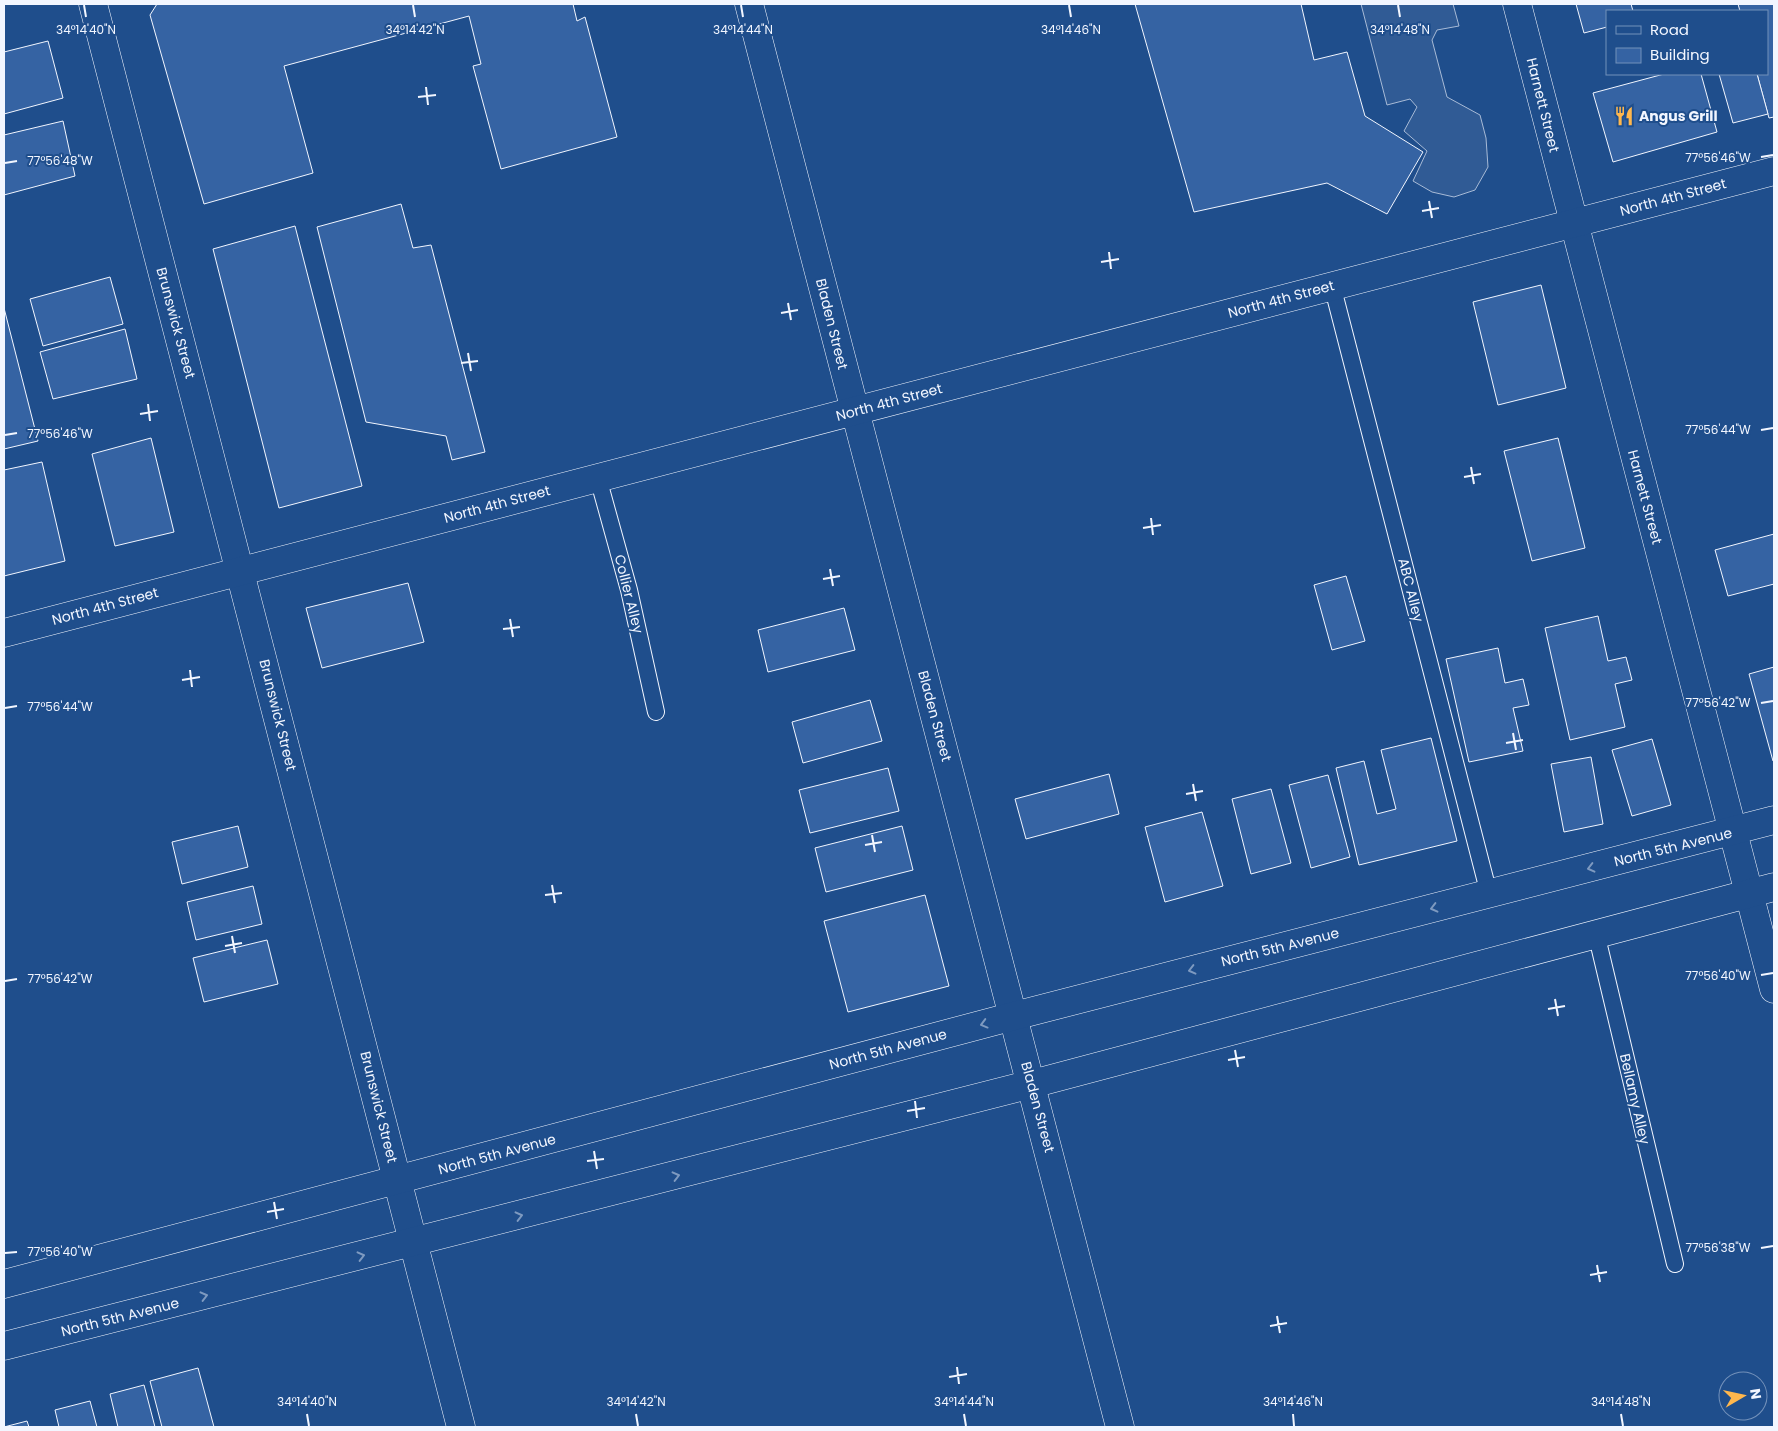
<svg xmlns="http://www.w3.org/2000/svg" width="1778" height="1431" font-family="Poppins,sans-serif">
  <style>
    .built { fill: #305b95; stroke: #a8bbd7 }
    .building { fill: #3563a3; stroke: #f2f6ff }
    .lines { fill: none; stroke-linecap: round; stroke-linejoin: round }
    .lane-casing { stroke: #f2f6ff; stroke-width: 18 }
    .street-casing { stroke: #f2f6ff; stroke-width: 29 }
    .secondary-casing { stroke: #f2f6ff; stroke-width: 29 }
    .lane { stroke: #1f4e8c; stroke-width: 16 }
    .street { stroke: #1f4e8c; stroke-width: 28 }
    .secondary { stroke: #1f4e8c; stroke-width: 28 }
    .oneway { stroke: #7e9ac0 }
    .ticks { fill: none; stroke: #f2f6ff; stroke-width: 2 }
    .labels { text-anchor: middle; stroke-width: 4; stroke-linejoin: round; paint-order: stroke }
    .street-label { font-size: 14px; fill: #f2f6ff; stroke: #1f4e8c }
    .poi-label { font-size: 14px; font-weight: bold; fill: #f2f6ff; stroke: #1f4e8c; text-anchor: start }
    .ticks-label { font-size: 12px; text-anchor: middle; fill: #f2f6ff; stroke: #1f4e8c; stroke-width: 4; stroke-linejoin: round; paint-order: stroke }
  </style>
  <rect width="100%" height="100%" fill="#1f4e8c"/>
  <path class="built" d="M1361,4H1453L1459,26L1437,30L1432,40L1447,97L1480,115L1486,138L1488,167L1475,190L1454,197L1432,192L1413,181L1427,151L1404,131L1417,107L1410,99L1387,105Z"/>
  <g class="building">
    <path d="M157,4H573L577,21L585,17L617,137L501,169L473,66L481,64L469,16L284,66L313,173L204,204L150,15Z"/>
    <path d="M1135,4H1301L1314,60L1347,52L1365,116L1423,152L1387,214L1327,183L1194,212Z"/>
    <path d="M1576,4H1631L1633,11H1607V27L1584,33Z"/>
    <path d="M1738,4H1774V117L1769,118L1757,74H1767V11H1740Z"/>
    <path d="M48,41L63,98L4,114V52Z"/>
    <path d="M1664,74H1701L1717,132L1613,162L1593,93Z"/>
    <path d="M1719,74H1757L1768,114L1733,123Z"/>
    <path d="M63,121L75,176L4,195V135Z"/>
    <path d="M401,204L413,248L431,245L485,452L452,460L446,436L366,422L317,227Z"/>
    <path d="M295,226L362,486L279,508L213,249Z"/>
    <path d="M110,277L123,324L43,346L30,299Z"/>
    <path d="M1541,285L1566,388L1498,405L1473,302Z"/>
    <path d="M4,308L38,441L4,449Z"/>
    <path d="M125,329L137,379L53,399L40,352Z"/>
    <path d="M151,438L174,532L115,546L92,454Z"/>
    <path d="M1558,438L1585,548L1532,561L1504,451Z"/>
    <path d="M42,462L65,561L4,576V470Z"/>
    <path d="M1774,534V584L1728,596L1715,550Z"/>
    <path d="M1346,576L1365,641L1332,650L1314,585Z"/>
    <path d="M408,583L424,642L322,668L306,608Z"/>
    <path d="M844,608L855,650L768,672L758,630Z"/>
    <path d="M1598,616L1608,661L1626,657L1632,680L1615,684L1625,727L1570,740L1545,628Z"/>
    <path d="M1498,648L1505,683L1523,679L1529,705L1513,708L1523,751L1469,762L1446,659Z"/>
    <path d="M1774,667V760L1773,761L1749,674Z"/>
    <path d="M870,700L882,741L803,763L792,722Z"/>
    <path d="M1431,738L1457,841L1359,865L1336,768L1364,761L1377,814L1396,809L1381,750Z"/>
    <path d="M1652,739L1671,805L1632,816L1612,750Z"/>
    <path d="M1591,757L1603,824L1564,832L1551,764Z"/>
    <path d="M888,768L899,811L810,833L799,790Z"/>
    <path d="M1109,774L1119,814L1026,839L1015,799Z"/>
    <path d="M1328,775L1350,857L1311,868L1289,785Z"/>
    <path d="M1271,789L1291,863L1251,874L1232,799Z"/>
    <path d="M1202,812L1223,886L1165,902L1145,827Z"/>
    <path d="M238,826L248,867L182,884L172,842Z"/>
    <path d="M902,826L913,870L826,892L815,848Z"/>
    <path d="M253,886L262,924L196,940L187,902Z"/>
    <path d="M925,895L949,986L848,1012L824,921Z"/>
    <path d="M267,940L278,984L204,1002L193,958Z"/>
    <path d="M198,1368L214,1427H162L150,1381Z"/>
    <path d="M144,1385L155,1427H118L110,1394Z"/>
    <path d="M90,1401L97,1427H59L55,1410Z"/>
    <path d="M27,1421L29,1427H4Z"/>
  </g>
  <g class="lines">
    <defs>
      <g id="lane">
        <path d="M1332,285L1489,894"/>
        <path d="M598,478L629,590L656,712"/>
        <path d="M1596,933L1675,1264"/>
      </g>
      <g id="street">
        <path d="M93,4L461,1427"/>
        <path d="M749,4L1120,1427"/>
        <path d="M1517,4L1774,989"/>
        <path d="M4,633L1774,171"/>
      </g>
      <g id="secondary">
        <path d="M4,1284L1014,1016L1774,820"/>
        <path d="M4,1346L1032,1084L1774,887"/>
      </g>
    </defs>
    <use href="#lane" class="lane-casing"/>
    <use href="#street" class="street-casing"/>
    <use href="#secondary" class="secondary-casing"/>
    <use href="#lane" class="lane"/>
    <use href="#street" class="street"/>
    <use href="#secondary" class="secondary"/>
  </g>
  <defs><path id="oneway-chevron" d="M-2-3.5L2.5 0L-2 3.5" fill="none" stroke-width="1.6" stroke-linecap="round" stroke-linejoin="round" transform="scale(1.25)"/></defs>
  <g class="oneway">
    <use href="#oneway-chevron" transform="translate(1591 868) rotate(166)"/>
    <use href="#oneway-chevron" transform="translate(1434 908) rotate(166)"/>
    <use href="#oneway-chevron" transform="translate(1192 970) rotate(166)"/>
    <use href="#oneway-chevron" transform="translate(984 1024) rotate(165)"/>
    <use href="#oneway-chevron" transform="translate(676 1176) rotate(-14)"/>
    <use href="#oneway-chevron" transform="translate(519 1216) rotate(-14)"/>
    <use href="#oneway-chevron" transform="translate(361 1256) rotate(-14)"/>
    <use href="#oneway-chevron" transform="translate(204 1296) rotate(-14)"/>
  </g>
  <path class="ticks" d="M84,5L86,17M413,5L415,17M741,5L743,17M1069,5L1071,17M1398,5L1400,17M426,87L428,105M418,97L436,95M1761,157L1773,155M5,163L17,161M1429,201L1432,218M1422,211L1439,208M1109,252L1111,269M1101,262L1119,259M788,303L791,320M781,313L798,310M468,353L471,371M461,363L478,361M148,404L150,421M140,414L158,411M1761,430L1773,428M5,435L17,433M1471,467L1474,484M1464,477L1481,474M1151,518L1153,535M1143,528L1161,525M830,569L833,586M823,579L840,576M510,619L513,637M503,629L520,627M190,670L192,687M182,680L200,677M1761,703L1773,701M5,708L17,706M1513,733L1516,750M1506,743L1523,740M1193,784L1196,801M1186,794L1203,791M872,835L875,852M865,845L882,842M552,885L555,903M545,895L562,893M232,936L235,953M225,946L242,943M1761,975L1773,973M5,981L17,979M1555,999L1558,1016M1548,1009L1565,1006M1235,1050L1238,1067M1228,1060L1245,1057M915,1101L917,1118M907,1111L925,1108M594,1151L597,1169M587,1161L604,1159M274,1202L277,1219M267,1212L284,1209M1761,1248L1773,1246M5,1253L17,1252M1597,1265L1600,1282M1590,1275L1607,1272M1277,1316L1280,1333M1270,1326L1287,1323M957,1367L959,1384M949,1377L967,1374M307,1414L309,1426M636,1414L638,1426M964,1414L966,1426M1293,1414L1294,1426M1621,1414L1623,1426"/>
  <defs>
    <symbol id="restaurant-bare" viewBox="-9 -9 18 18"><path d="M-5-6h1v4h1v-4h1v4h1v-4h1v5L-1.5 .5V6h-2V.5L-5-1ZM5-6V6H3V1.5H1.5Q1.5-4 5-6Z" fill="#ffb74d" stroke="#1f4e8c" stroke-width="2.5" paint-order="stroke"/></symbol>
  </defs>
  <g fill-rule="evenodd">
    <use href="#restaurant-bare" x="1610" y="102" width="28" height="28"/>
  </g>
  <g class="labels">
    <g class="street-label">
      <text transform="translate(1543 105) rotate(76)" y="5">Harnett Street</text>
      <text transform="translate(1673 197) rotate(-15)" y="5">North 4th Street</text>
      <text transform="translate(1281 299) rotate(-15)" y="5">North 4th Street</text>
      <text transform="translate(176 323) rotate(75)" y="5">Brunswick Street</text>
      <text transform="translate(832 324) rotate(76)" y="5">Bladen Street</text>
      <text transform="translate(889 402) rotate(-15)" y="5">North 4th Street</text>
      <text transform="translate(1645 497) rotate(75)" y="5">Harnett Street</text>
      <text transform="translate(497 504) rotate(-15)" y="5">North 4th Street</text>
      <text transform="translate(1411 590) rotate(76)" y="5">ABC Alley</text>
      <text transform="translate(629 594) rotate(76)" y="5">Collier Alley</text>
      <text transform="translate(105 606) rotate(-15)" y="5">North 4th Street</text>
      <text transform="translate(278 715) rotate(76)" y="5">Brunswick Street</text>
      <text transform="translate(935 716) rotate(75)" y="5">Bladen Street</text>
      <text transform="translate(1673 847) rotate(-14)" y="5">North 5th Avenue</text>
      <text transform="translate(1280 947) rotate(-14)" y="5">North 5th Avenue</text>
      <text transform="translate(888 1049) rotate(-15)" y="5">North 5th Avenue</text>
      <text transform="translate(1635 1099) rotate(77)" y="5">Bellamy Alley</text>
      <text transform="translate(379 1107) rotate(76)" y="5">Brunswick Street</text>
      <text transform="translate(1038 1107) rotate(75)" y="5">Bladen Street</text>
      <text transform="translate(497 1154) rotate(-15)" y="5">North 5th Avenue</text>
      <text transform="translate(120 1317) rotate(-14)" y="5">North 5th Avenue</text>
    </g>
    <g class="poi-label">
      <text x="1639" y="121">Angus Grill</text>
    </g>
  </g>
  <g class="ticks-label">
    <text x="86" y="34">34°14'40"N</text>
    <text x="415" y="34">34°14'42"N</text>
    <text x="743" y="34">34°14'44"N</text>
    <text x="1071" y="34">34°14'46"N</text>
    <text x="1400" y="34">34°14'48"N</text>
    <text x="1718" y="162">77°56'46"W</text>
    <text x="60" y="165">77°56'48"W</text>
    <text x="1718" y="434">77°56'44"W</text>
    <text x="60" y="438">77°56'46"W</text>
    <text x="1718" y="707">77°56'42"W</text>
    <text x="60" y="711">77°56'44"W</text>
    <text x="1718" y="980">77°56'40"W</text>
    <text x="60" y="983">77°56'42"W</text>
    <text x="1718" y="1252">77°56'38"W</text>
    <text x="60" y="1256">77°56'40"W</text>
    <text x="307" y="1406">34°14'40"N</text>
    <text x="636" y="1406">34°14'42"N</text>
    <text x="964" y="1406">34°14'44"N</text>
    <text x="1293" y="1406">34°14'46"N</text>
    <text x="1621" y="1406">34°14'48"N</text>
  </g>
  <rect width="1778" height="1431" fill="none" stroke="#f2f6ff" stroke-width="10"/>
  <rect x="1606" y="10" width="162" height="65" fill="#1f4e8c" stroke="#7391ba"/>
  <rect x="1616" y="26" width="25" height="8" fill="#1f4e8c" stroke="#7391ba"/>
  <text x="1650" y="35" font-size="15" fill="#f2f6ff">Road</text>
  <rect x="1616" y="48" width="25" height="15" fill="#3563a3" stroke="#7391ba"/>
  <text x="1650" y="60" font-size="15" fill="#f2f6ff">Building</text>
  <g transform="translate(1743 1396) rotate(81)"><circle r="24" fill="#1f4e8c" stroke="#7391ba"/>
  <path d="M0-4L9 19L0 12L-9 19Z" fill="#ffb74d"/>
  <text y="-8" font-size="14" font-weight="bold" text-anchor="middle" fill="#f2f6ff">N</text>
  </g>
</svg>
